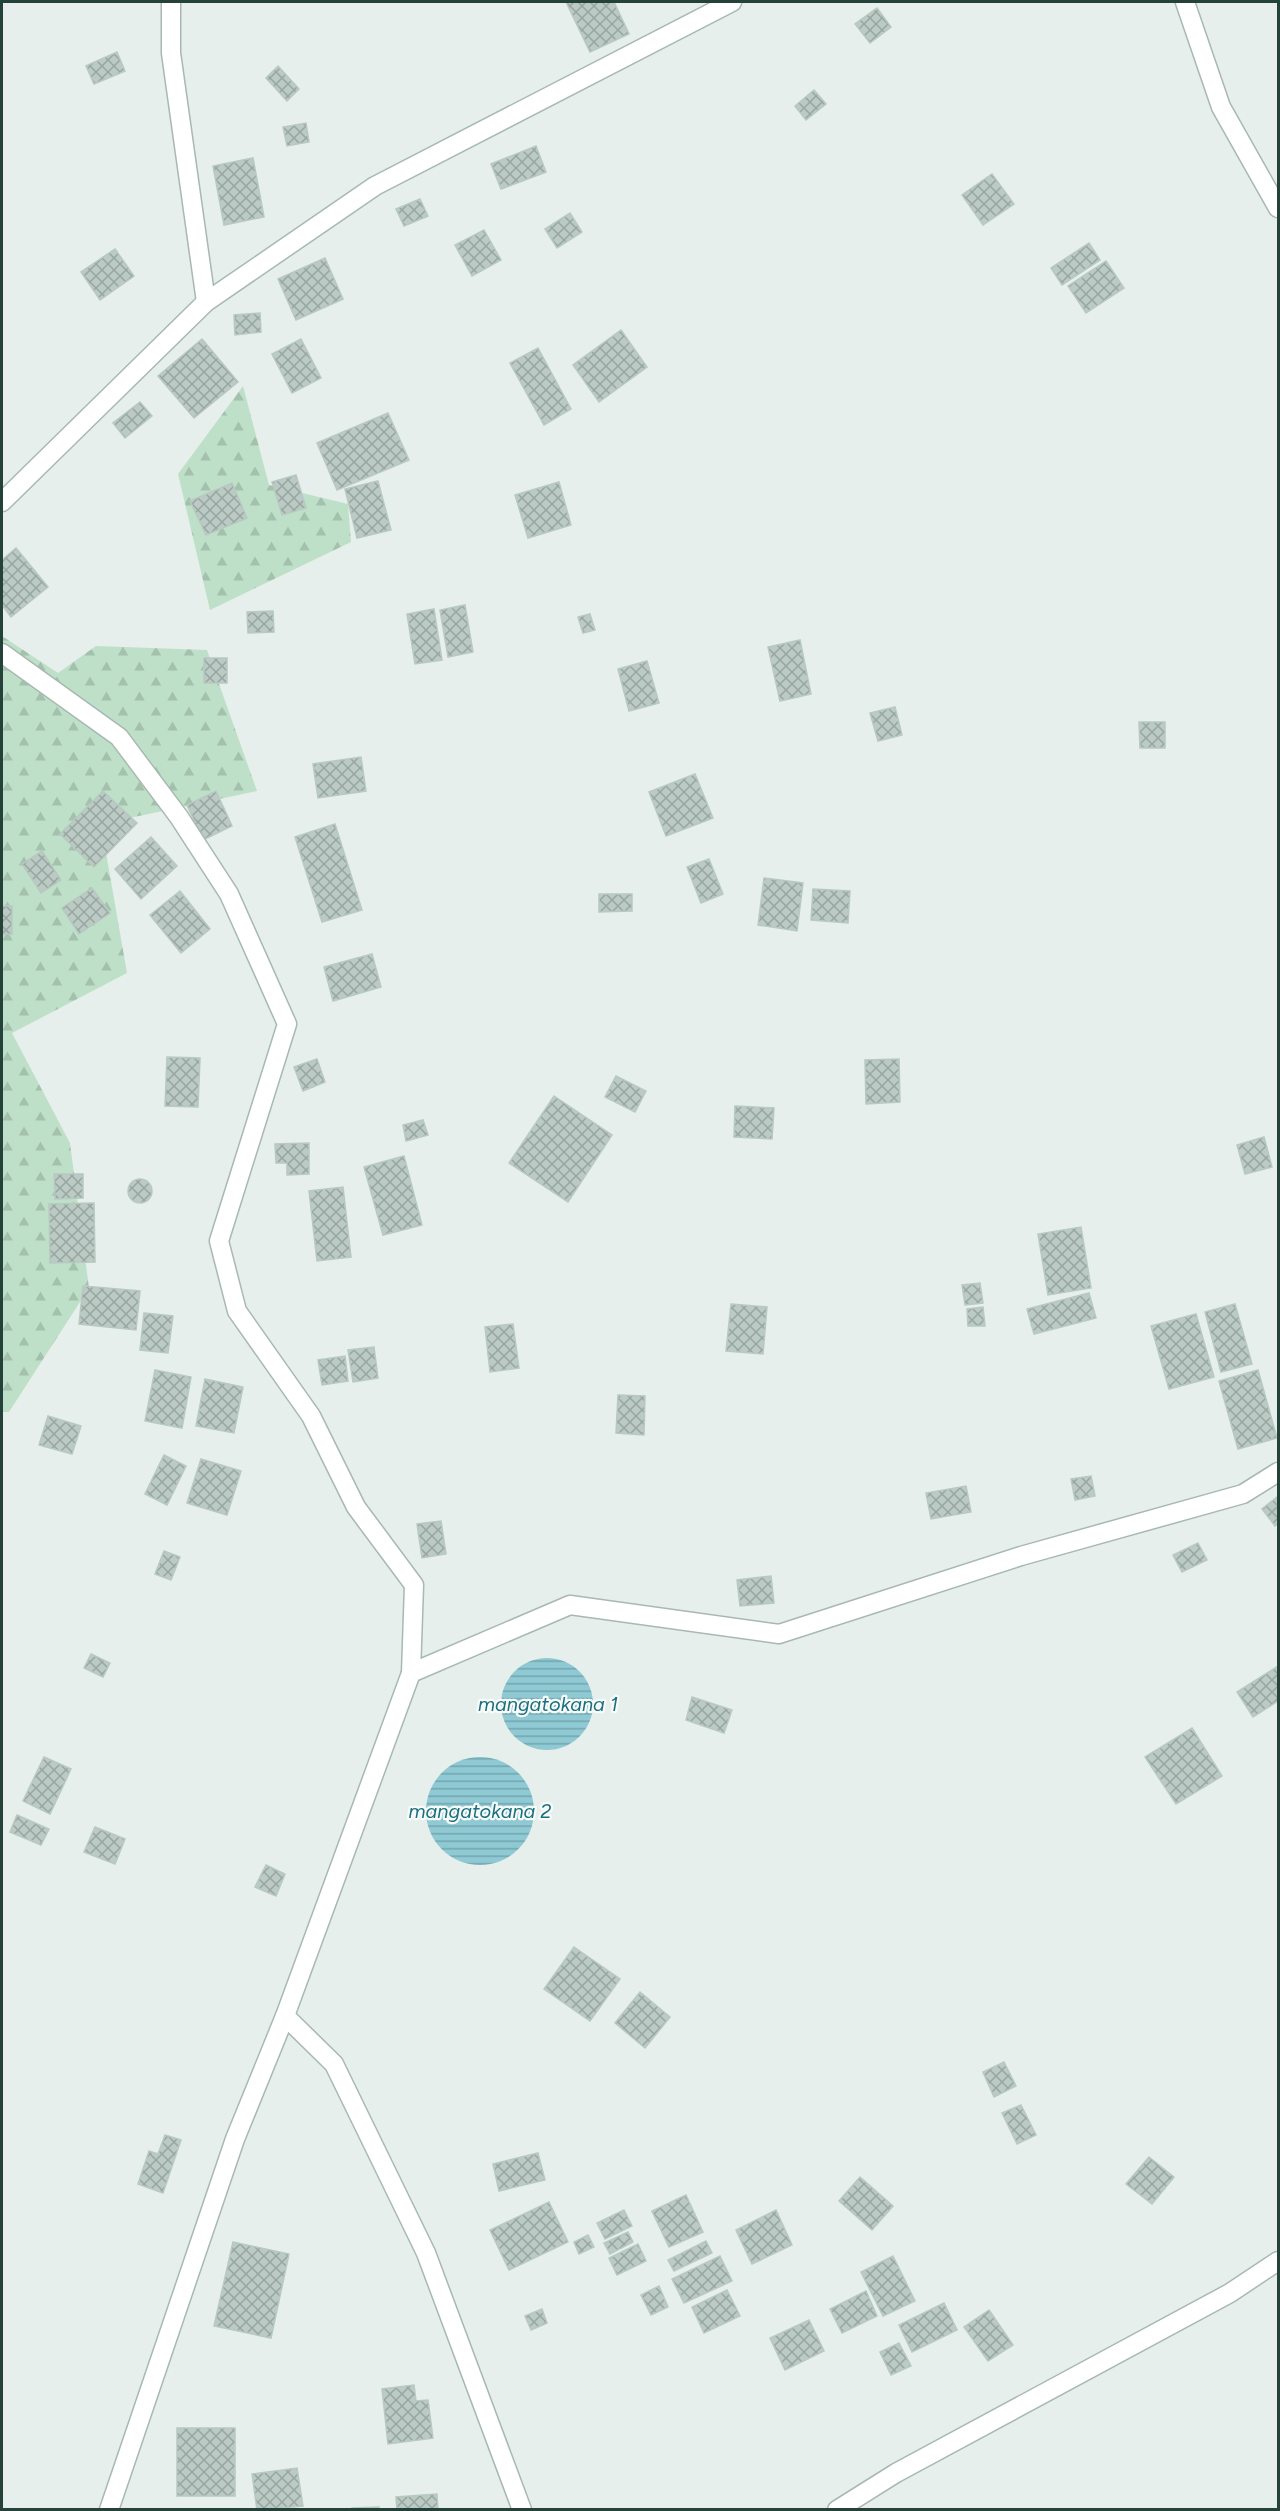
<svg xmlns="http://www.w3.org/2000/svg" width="1280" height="2511" font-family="Figtree,sans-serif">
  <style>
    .forest { fill: url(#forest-firs) }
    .water { fill: url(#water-rules) }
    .building { fill: url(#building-cross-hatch); stroke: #b8c9c2; stroke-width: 1.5 }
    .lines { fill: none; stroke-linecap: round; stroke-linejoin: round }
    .minor-casing { stroke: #a8b8b2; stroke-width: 21 }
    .minor { stroke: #fff; stroke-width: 18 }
    .labels { text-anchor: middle; stroke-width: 4.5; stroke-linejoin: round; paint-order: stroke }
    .water-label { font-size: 20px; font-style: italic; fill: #1c6f80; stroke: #f7fbf9 }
  </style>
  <defs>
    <pattern id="forest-firs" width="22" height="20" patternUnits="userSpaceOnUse" patternTransform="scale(1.5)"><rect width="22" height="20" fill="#bfe0c8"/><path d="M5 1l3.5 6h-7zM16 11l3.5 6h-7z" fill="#a4c1ad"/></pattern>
    <pattern id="water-rules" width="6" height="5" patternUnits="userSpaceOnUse" patternTransform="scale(1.5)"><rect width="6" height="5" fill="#8ec9d4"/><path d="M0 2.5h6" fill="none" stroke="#74a5ad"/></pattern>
    <pattern id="building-cross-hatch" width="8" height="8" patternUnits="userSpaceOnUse" patternTransform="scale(1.5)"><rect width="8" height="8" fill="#bbcac4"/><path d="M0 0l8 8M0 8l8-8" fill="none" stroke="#98a6a0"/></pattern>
  </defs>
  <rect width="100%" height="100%" fill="#e6efeb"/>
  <g class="forest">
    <path d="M243,386L269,485L348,504L351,542L210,610L178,474Z"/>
    <path d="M2,636L58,673L96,646L207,650L257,791L101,824L127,973L12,1033L70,1143L89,1288L9,1412H2Z"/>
  </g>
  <g class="water">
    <circle cx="547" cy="1704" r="46"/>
    <circle cx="480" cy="1811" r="54"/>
  </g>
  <g class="building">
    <path d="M566,2H614L629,34L590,52Z"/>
    <path d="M877,8L891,27L870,43L855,24Z"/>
    <path d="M117,52L125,71L94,84L86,66Z"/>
    <path d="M278,66L299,89L287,101L266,78Z"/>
    <path d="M814,90L826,104L806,120L795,106Z"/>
    <path d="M306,123L309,142L287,146L283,127Z"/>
    <path d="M536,146L546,172L501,189L491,164Z"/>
    <path d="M253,158L264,217L224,225L213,166Z"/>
    <path d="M992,174L1014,204L983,225L962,195Z"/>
    <path d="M420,199L428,216L404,226L396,209Z"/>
    <path d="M570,213L582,232L557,248L545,229Z"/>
    <path d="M484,230L501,260L472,276L455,245Z"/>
    <path d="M1089,243L1100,260L1062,285L1051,268Z"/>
    <path d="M115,249L134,276L100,300L81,272Z"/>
    <path d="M325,258L343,299L296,320L278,279Z"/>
    <path d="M1106,261L1124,288L1086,313L1068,286Z"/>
    <path d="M260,313L261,332L235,335L234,315Z"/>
    <path d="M621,330L647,367L599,402L573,365Z"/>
    <path d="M202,339L238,382L194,418L158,376Z"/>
    <path d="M301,339L321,378L292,393L272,354Z"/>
    <path d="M538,348L571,409L544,425L510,363Z"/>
    <path d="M140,402L152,416L125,438L113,423Z"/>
    <path d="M388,413L409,460L337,490L317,443Z"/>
    <path d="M296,475L306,508L282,515L272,482Z"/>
    <path d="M378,481L391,530L357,538L345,489Z"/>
    <path d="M559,482L571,525L528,538L515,495Z"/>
    <path d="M232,483L247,518L206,535L190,501Z"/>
    <path d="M16,548L48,587L11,617L2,605V560Z"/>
    <path d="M465,605L473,652L448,657L440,610Z"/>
    <path d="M434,609L442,660L415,664L407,614Z"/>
    <path d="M273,611L274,632L248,633L247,612Z"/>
    <path d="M590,614L595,630L583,633L578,617Z"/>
    <path d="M800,640L811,694L780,701L768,647Z"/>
    <rect x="204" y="658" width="23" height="25"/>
    <path d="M647,661L659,703L629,711L618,669Z"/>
    <path d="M895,707L902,735L878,741L870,713Z"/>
    <path d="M1139,722H1165V748H1140Z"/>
    <path d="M361,757L366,791L318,798L313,764Z"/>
    <path d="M695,774L713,818L666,836L649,792Z"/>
    <path d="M103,791L137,823L94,867L60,834Z"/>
    <path d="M216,791L232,826L203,840L187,805Z"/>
    <path d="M335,824L362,910L322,922L295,837Z"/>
    <path d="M151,837L177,866L141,899L115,869Z"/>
    <path d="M42,851L61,880L41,893L22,864Z"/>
    <path d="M709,859L723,894L701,903L687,867Z"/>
    <path d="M764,878L803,883L797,931L758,925Z"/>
    <path d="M92,888L110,913L79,934L62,908Z"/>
    <path d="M813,889L850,891L848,923L811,920Z"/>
    <path d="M180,891L210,929L181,953L150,915Z"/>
    <path d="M599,894H632V911L599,912Z"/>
    <rect x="2" y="906" width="10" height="28"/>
    <path d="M372,954L381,987L333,1001L324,967Z"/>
    <path d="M167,1057L200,1058L198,1107L165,1106Z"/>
    <path d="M317,1059L325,1082L303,1091L294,1067Z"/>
    <path d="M899,1059L900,1102L866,1104L865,1060Z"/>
    <path d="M616,1076L646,1091L635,1112L605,1097Z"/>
    <path d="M554,1096L612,1135L568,1202L509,1163Z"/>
    <path d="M735,1106L774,1108L772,1139L734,1137Z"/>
    <path d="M423,1120L428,1135L406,1141L403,1125Z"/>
    <path d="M1264,1137L1272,1167L1245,1174L1237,1145Z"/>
    <path d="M309,1143V1174L287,1175V1163H276L275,1144Z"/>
    <path d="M404,1156L422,1225L383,1235L364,1167Z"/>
    <path d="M54,1174H83V1198L55,1199Z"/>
    <circle cx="140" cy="1191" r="12"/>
    <path d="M343,1187L351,1257L317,1261L309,1191Z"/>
    <path d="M94,1203L95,1262L50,1263L49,1204Z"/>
    <path d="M1081,1227L1091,1288L1048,1295L1038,1234Z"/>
    <path d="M980,1283L983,1303L965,1305L962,1285Z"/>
    <path d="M83,1286L140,1291L136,1330L79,1324Z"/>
    <path d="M1089,1293L1096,1318L1034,1334L1027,1309Z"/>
    <path d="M731,1304L767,1307L763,1354L726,1351Z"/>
    <path d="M1235,1304L1252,1364L1221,1372L1205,1312Z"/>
    <path d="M983,1307L985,1326H968L967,1309Z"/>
    <path d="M144,1313L173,1316L168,1353L140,1350Z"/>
    <path d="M1196,1314L1214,1377L1169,1389L1151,1326Z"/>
    <path d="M513,1324L519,1368L490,1372L485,1327Z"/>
    <path d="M374,1347L378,1378L353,1382L348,1350Z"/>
    <path d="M345,1356L348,1381L322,1385L318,1360Z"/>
    <path d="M155,1370L191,1377L182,1428L145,1421Z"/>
    <path d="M1258,1370L1277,1438L1238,1449L1219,1381Z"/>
    <path d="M205,1379L243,1387L234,1433L196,1426Z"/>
    <path d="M618,1395L645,1396L644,1435L616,1433Z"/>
    <path d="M48,1416L81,1426L72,1454L39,1445Z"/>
    <path d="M164,1455L186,1466L167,1505L145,1494Z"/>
    <path d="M201,1459L241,1471L227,1515L187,1503Z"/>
    <path d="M1091,1476L1095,1496L1075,1500L1071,1479Z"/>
    <path d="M966,1486L971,1512L931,1519L926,1493Z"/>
    <path d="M1277,1497L1278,1523L1275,1526L1262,1509Z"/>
    <path d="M441,1521L446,1554L422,1558L417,1524Z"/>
    <path d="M1198,1543L1207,1560L1182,1572L1173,1555Z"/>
    <path d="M164,1551L180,1557L171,1580L155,1574Z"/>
    <path d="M771,1576L774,1603L740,1606L737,1580Z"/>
    <path d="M91,1654L110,1663L103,1677L84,1668Z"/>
    <path d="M1278,1666V1701L1253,1717L1237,1692Z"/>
    <path d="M692,1697L732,1710L724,1733L686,1720Z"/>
    <path d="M1192,1728L1222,1776L1176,1804L1145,1757Z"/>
    <path d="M44,1757L71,1769L50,1814L23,1801Z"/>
    <path d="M17,1815L49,1829L41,1845L10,1832Z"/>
    <path d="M95,1827L125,1839L115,1864L84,1852Z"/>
    <path d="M266,1865L285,1874L276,1896L255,1887Z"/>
    <path d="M574,1947L620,1979L590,2021L544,1989Z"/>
    <path d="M640,1992L670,2017L645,2048L615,2023Z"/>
    <path d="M1004,2062L1016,2086L994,2097L983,2072Z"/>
    <path d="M1021,2105L1036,2135L1017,2144L1002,2113Z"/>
    <path d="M165,2135L181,2140L163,2193L138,2184L149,2151L158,2154Z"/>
    <path d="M538,2153L545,2180L499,2191L493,2164Z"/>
    <path d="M1149,2157L1174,2177L1152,2204L1126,2184Z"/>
    <path d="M860,2177L893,2206L872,2230L839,2201Z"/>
    <path d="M686,2195L703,2232L669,2247L652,2211Z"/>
    <path d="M549,2202L568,2242L509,2270L490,2230Z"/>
    <path d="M624,2210L632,2226L605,2239L597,2223Z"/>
    <path d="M776,2210L792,2245L752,2264L736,2230Z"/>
    <path d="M628,2232L633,2242L610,2254L604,2243Z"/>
    <path d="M588,2235L594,2247L579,2254L574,2242Z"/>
    <path d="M706,2241L712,2253L674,2271L668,2260Z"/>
    <path d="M233,2242L289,2254L271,2338L214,2326Z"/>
    <path d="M638,2244L646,2261L617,2275L609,2258Z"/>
    <path d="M720,2256L732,2281L684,2303L672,2279Z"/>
    <path d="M893,2256L915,2301L883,2316L861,2272Z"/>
    <path d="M659,2286L668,2307L651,2315L641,2295Z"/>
    <path d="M727,2290L740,2316L704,2333L692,2307Z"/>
    <path d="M866,2291L877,2316L842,2333L830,2309Z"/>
    <path d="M944,2303L957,2330L912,2352L899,2325Z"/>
    <path d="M542,2309L547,2323L531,2330L525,2316Z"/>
    <path d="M989,2310L1013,2345L988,2361L964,2327Z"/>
    <path d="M809,2320L824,2351L785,2370L770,2338Z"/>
    <path d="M899,2343L911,2366L891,2375L880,2352Z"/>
    <path d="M414,2385L416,2401L428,2400L433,2438L388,2444L382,2389Z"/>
    <rect x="177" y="2428" width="58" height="68"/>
    <path d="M297,2468L303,2506L257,2510L252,2474Z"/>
    <path d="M437,2494L438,2510H397L396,2497Z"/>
    <path d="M379,2507V2510H352V2508Z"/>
  </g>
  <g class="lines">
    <defs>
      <g id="minor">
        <path d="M171,2V53L206,302"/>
        <path d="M1185,2L1221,107L1278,208"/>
        <path d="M2,502L206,302L375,186L732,2"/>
        <path d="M2,653L119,737L179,817L229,894L287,1024L219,1241L237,1311L311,1416L356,1507L414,1585L411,1673"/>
        <path d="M285,2016L334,2064L426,2253L522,2510"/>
        <path d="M109,2510L235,2139L285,2016L411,1673L570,1605L779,1634L1021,1556L1243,1494L1278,1472"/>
        <path d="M837,2510L896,2473L1230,2293L1278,2261"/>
      </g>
    </defs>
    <use href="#minor" class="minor-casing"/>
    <use href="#minor" class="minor"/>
  </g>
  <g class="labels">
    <g class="water-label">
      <text x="548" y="1711">mangatokana 1</text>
      <text x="480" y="1818">mangatokana 2</text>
    </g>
  </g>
  <rect width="1280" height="2511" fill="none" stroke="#24423a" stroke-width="6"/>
</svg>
